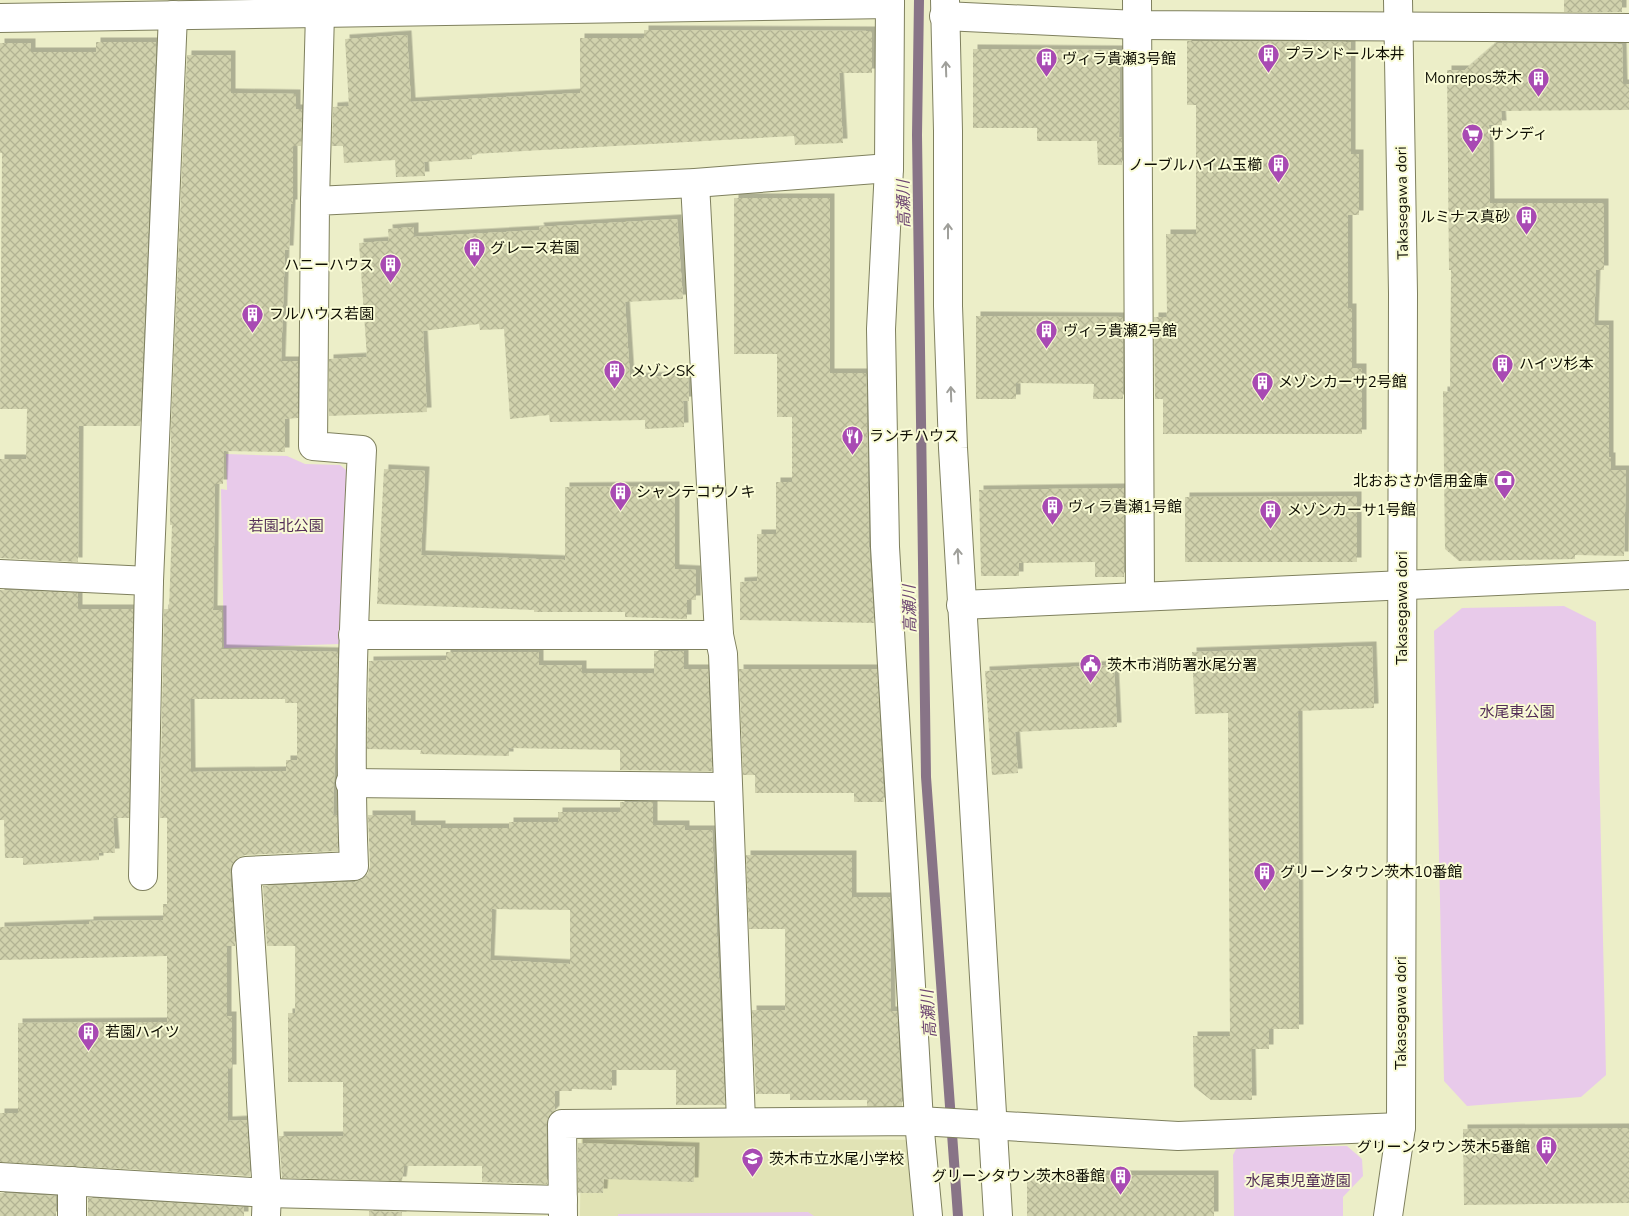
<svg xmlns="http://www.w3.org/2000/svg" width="1629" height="1216" font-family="'Nunito Sans','Noto Sans JP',sans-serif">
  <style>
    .built { fill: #e1e3b5 }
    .green { fill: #e8caea }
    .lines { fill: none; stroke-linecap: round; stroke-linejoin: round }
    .stream { stroke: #887487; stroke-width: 10 }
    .building { fill: url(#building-cross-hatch); fill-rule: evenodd; filter: url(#shadow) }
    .minor-casing { stroke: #7f805e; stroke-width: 30 }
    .tertiary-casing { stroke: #7f805e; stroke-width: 30 }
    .minor { stroke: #fff; stroke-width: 28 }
    .tertiary { stroke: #fff; stroke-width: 28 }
    .oneway { stroke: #9f9f9a }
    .labels { text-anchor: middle; stroke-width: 4; stroke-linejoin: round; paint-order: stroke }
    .poi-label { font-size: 15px; fill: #0e0e03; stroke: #f9fbd5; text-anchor: start }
    .street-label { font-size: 15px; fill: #0e0e03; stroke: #f9fbd5 }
    .park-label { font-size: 15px; fill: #532d57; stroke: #f9fbd5 }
    .water-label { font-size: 16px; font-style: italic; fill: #6e4672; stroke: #f9fbd5 }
  </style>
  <defs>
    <pattern id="building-cross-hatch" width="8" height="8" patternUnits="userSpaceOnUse" patternTransform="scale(1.25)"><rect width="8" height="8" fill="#d1d2ad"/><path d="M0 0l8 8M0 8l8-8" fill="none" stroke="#b2b393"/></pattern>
    <filter id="shadow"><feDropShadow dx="4.5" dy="-4.5" stdDeviation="0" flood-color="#0004"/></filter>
  </defs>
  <rect width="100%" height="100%" fill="#eceec8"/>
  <path class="built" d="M719,1138L924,1140L927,1216H580L581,1139Z"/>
  <g class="green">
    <path d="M226,454L287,456L305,464L340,465L352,475L348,600L339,644L224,648L221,489L227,490Z"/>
    <path d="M1564,606L1596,622L1606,1075L1581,1097L1467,1106L1444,1081L1434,631L1462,608Z"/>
    <path d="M1347,1146L1362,1159L1363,1176L1343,1197V1216H1234L1233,1155L1237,1147Z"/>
    <path d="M808,1212L814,1216H618V1214Z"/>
  </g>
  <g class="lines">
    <path class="stream" d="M919,0L917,135L926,777L958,1216"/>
  </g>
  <g class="building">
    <rect x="1564" y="0" width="58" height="12"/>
    <path d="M644,30L872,31V73H839L843,143L795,145L794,136L472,154V159L424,162L425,176L396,177L395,160L344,163L343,146H332L333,107L349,106L345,39L407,35L411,102L580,93V38H644Z"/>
    <path d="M1187,41L1351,42V154H1359V215H1348V308H1352V368H1362V434H1163V399H1155L1154,317H1167L1166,234H1196V105H1187Z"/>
    <path d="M96,42H156L140,426H79L78,562L0,558V459H26L27,409H0L2,153H0V43H31V52H96Z"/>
    <path d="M1496,43L1622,44L1623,84H1629V110L1501,111L1502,125H1489L1490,203H1604V270H1596L1594,325H1609V457H1611V470H1626L1624,556L1575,555V559L1459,561L1445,549L1443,391L1450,392L1451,270H1449L1447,70H1465Z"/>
    <path d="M973,49L1120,50L1119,137H1122V165H1098L1097,141H1037V128H973Z"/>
    <path d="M187,55H231V93L296,94V109H302L301,146H293V204H291L289,250H285L281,361H298V418L285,419V452L224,451L223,484H215L213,610H222V649L338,652L333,815H337L338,851L245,855L238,858L232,864L230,872L235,946H227V1016H232V1069H228V1121L247,1120L250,1176L0,1162V1113H18V1023L167,1022V956L0,960V927L89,924V921L163,920V904H167V818H160L164,609H169L172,525H170L171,426ZM190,699H285V703H297V760H286V771L191,772Z"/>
    <path d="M734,198H830V373H866L869,547L874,623L740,620V582L757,581V534H776V482H792V417H777V354H734Z"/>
    <path d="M677,219L683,299L625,302L630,378L688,375L689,401H683L684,427L645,429V420L550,422L549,415L510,419L504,329L480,330L479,324L423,331L427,412L329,416V359L367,357L359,243L389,241L388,229L414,227V237L540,230L539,227Z"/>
    <path d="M976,316L1123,317V399H1093L1094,384L1016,383V399H976Z"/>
    <path d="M384,469L425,471L421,555L565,560V487L675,486V569L696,570V600H687V619L625,617V612H534V610L377,604Z"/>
    <path d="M1124,488V577H1095V562L1019,563V576H981L979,490Z"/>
    <path d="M1357,496V562H1185V497Z"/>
    <path d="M0,590L78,593V609H133L129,818H113L115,853H99V860L23,865V858H5L4,820H0Z"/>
    <path d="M1372,646L1374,708L1298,711L1299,1029H1269V1049H1251L1252,1100H1211L1194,1087L1193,1036H1230L1228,713L1195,714L1192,652Z"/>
    <path d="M654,651H684V669H708L712,771L620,770V750L509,748V756L420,754L421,750L367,749L369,661L446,660V652H539V665H582V673H654Z"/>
    <path d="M1114,665L1117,727L1015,732L1018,773L992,775L985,671Z"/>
    <path d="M739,669H877L884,802H854V793H755V775H743Z"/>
    <path d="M620,802H653V825H685V830H712L725,1105H676V1070H612V1090L572,1089V1091H555V1110L549,1116L546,1124L547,1184L482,1182V1166H404L402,1181L282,1178L279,1136H343V1082H288V1013H295V946H267L263,886L355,882L363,879L368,874L370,866L368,815H411V825H441V828H509V822H558V812H620ZM492,909L570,910V964L490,960Z"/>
    <path d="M746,855H852V897H890L891,1011H897L902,1106H867V1100H790V1094H756L752,1010H785V929H749Z"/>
    <path d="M1629,1128V1203L1464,1205L1463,1129Z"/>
    <path d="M578,1143L695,1147L694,1182L604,1179L603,1193H578Z"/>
    <rect x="1027" y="1175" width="187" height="41"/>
    <path d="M0,1193L56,1196V1216H0Z"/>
    <path d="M88,1198L244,1207V1216H88Z"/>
    <path d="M369,1211L402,1212V1216H369Z"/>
  </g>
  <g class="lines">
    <defs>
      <g id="minor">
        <path d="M890,0L889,168L881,329L885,547L919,1121L928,1216"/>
        <path d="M945,0L948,131V306L953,448L998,1216"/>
        <path d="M1137,0L1140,596"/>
        <path d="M944,16L1137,25L1629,28"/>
        <path d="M0,18L890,4"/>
        <path d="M695,183L719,635L723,654L741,1121"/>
        <path d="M315,201L320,13"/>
        <path d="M0,574L149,581"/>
        <path d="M961,605L1629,575"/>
        <path d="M353,635H719"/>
        <path d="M350,783L726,787"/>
        <path d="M143,876L149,581L173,15"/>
        <path d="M0,1177L267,1193L563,1200"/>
        <path d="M72,1216V1181"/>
        <path d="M266,1216L267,1193L246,871L354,866C348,727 355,589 362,450L313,446L315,201L695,183L889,168"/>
        <path d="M563,1216L562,1124L919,1121L1178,1136L1401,1127"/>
      </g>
      <path id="tertiary" d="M1388,1216L1401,1127L1403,293L1398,0"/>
    </defs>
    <use href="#minor" class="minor-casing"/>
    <use href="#tertiary" class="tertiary-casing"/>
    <use href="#minor" class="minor"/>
    <use href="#tertiary" class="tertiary"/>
  </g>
  <defs><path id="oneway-shaft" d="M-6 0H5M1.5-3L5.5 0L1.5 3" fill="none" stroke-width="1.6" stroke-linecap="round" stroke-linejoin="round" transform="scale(1.25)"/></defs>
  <g class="oneway">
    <use href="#oneway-shaft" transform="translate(946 69) rotate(-92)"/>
    <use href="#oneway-shaft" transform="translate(948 231) rotate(-90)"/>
    <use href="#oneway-shaft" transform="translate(951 394) rotate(-92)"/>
    <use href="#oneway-shaft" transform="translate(958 556) rotate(-93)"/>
  </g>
  <defs>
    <symbol id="building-pin" viewBox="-11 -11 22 30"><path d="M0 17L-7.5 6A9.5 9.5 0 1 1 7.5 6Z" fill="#a84ab3" stroke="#f9fbd5"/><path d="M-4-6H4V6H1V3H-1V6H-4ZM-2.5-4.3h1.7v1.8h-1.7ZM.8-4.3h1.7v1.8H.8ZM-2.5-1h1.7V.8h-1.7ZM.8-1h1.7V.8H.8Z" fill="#fff"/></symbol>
    <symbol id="supermarket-pin" viewBox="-11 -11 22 30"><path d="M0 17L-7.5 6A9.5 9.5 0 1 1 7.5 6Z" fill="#a84ab3" stroke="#f9fbd5"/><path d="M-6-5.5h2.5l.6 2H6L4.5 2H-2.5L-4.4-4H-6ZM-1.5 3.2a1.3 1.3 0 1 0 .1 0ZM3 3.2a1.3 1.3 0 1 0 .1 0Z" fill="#fff"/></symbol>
    <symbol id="restaurant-pin" viewBox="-11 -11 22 30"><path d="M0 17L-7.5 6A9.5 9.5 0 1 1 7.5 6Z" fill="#a84ab3" stroke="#f9fbd5"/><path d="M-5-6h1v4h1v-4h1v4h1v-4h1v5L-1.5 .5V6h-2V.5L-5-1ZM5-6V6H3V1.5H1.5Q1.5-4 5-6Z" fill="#fff"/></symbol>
    <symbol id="bank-pin" viewBox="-11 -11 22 30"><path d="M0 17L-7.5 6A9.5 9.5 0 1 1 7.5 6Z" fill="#a84ab3" stroke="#f9fbd5"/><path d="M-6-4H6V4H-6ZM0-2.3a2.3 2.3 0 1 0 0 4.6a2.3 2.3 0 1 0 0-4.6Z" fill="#fff"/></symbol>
    <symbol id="civic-pin" viewBox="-11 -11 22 30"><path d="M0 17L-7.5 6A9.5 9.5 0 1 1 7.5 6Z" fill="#a84ab3" stroke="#f9fbd5"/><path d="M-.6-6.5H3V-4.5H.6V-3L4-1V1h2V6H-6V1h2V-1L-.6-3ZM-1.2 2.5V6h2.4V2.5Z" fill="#fff"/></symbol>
    <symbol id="school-pin" viewBox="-11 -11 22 30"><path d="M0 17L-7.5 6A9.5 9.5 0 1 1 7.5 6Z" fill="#a84ab3" stroke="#f9fbd5"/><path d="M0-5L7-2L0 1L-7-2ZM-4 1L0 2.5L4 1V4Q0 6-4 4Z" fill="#fff"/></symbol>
  </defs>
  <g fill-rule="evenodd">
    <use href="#building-pin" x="1256" y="42" width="25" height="34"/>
    <use href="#building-pin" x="1034" y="46" width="25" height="34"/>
    <use href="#building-pin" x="1526" y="66" width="25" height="34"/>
    <use href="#supermarket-pin" x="1460" y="122" width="25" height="34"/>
    <use href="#building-pin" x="1266" y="152" width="25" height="34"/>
    <use href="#building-pin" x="1514" y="204" width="25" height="34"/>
    <use href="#building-pin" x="462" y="236" width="25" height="34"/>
    <use href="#building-pin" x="378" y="252" width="25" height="34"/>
    <use href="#building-pin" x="240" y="302" width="25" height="34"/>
    <use href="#building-pin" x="1034" y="318" width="25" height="34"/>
    <use href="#building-pin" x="1490" y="352" width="25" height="34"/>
    <use href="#building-pin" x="602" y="358" width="25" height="34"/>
    <use href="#building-pin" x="1250" y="370" width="25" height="34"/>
    <use href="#restaurant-pin" x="840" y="424" width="25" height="34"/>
    <use href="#bank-pin" x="1492" y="468" width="25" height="34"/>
    <use href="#building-pin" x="608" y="480" width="25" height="34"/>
    <use href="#building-pin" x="1040" y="494" width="25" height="34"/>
    <use href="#building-pin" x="1258" y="498" width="25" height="34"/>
    <use href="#civic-pin" x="1078" y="652" width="25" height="34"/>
    <use href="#building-pin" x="1252" y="860" width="25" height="34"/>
    <use href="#building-pin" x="76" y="1020" width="25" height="34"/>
    <use href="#building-pin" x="1534" y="1134" width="25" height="34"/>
    <use href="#school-pin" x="740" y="1146" width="25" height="34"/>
    <use href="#building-pin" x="1108" y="1164" width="25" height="34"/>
  </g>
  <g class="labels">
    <g class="poi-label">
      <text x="1285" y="59">プランドール本井</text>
      <text x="1062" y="64">ヴィラ貴瀬3号館</text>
      <text x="1522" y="83" text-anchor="end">Monrepos茨木</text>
      <text x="1489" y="139">サンディ</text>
      <text x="1262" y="170" text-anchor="end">ノーブルハイム玉櫛</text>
      <text x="1510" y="222" text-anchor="end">ルミナス真砂</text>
      <text x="490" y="253">グレース若園</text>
      <text x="374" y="270" text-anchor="end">ハニーハウス</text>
      <text x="269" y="319">フルハウス若園</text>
      <text x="1063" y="336">ヴィラ貴瀬2号館</text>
      <text x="1519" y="369">ハイツ杉本</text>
      <text x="631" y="376">メゾンSK</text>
      <text x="1278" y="387">メゾンカーサ2号館</text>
      <text x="869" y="441">ランチハウス</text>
      <text x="1488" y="486" text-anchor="end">北おおさか信用金庫</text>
      <text x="636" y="497">シャンテコウノキ</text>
      <text x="1068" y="512">ヴィラ貴瀬1号館</text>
      <text x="1287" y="515">メゾンカーサ1号館</text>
      <text x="1107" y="670">茨木市消防署水尾分署</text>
      <text x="1280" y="877">グリーンタウン茨木10番館</text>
      <text x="105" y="1037">若園ハイツ</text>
      <text x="1530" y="1152" text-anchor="end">グリーンタウン茨木5番館</text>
      <text x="769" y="1164">茨木市立水尾小学校</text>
      <text x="1105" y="1181" text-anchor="end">グリーンタウン茨木8番館</text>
    </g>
    <g class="street-label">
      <text transform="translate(1402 203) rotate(-91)" y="5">Takasegawa dori</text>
      <text transform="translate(1402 608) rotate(-90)" y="5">Takasegawa dori</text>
      <text transform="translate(1401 1013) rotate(-90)" y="5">Takasegawa dori</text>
    </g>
    <g class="park-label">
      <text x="286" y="531">若園北公園</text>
      <text x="1517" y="717">水尾東公園</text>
      <text x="1298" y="1186">水尾東児童遊園</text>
    </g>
    <g class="water-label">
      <text transform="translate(903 204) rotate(-91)" y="6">高瀬川</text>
      <text transform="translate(909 609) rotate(-91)" y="6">高瀬川</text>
      <text transform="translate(928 1014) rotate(-94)" y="6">高瀬川</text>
    </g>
  </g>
</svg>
